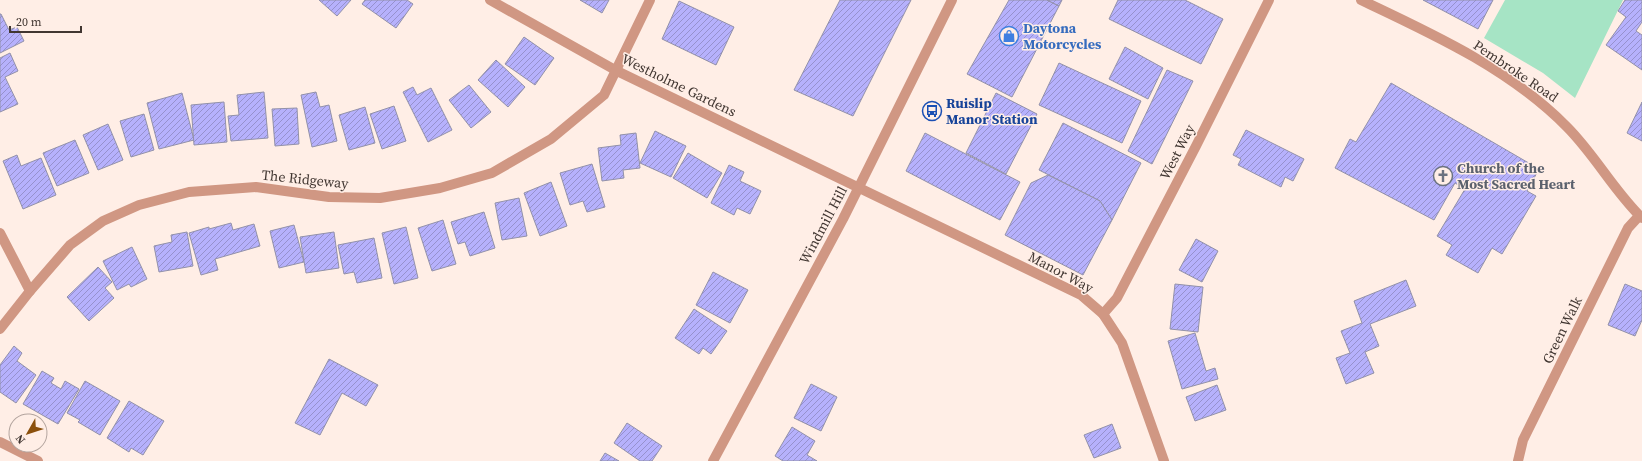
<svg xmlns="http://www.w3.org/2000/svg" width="1642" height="461" font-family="'Source Serif 4',serif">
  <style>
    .green { fill: #a6e4c5 }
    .building { fill: url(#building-hatch); stroke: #9291a9 }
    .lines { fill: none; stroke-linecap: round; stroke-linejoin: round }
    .minor { stroke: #d09783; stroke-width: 10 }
    .labels { text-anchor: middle; stroke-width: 3; stroke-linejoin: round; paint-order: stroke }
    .shop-label { font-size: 14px; font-weight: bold; fill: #366cbe; stroke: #ffeee6; text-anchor: start }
    .street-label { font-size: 14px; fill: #413631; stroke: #ffeee6 }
    .transit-label { font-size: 14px; font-weight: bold; fill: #164399; stroke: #ffeee6; text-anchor: start }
    .worship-label { font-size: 14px; font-weight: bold; fill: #5b616d; stroke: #ffeee6; text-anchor: start }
  </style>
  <defs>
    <pattern id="building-hatch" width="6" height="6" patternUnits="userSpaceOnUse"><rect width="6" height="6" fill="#b6b1fc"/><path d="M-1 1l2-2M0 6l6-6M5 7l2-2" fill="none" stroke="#9691cd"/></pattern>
  </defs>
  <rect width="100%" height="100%" fill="#ffeee6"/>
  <path class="green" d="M1505,0H1623L1575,98L1543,73L1484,38Z"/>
  <g class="building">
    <path d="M319,0H351L337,16Z"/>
    <path d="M365,0H407L413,4L396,28L362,4Z"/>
    <path d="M580,0H609L602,13Z"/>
    <path d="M840,0H911L853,116L794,90Z"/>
    <path d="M1009,0H1047L1059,6L1012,97L967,74Z"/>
    <path d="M1047,0H1062L1059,6Z"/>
    <path d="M1118,0H1185L1223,19L1201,64L1109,19Z"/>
    <path d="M1423,0H1493L1478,29Z"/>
    <path d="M1625,0H1642V22L1636,31L1642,35V70L1606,45L1626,17L1618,11Z"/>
    <path d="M679,1L734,27L716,65L662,39Z"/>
    <path d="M0,14H1L9,30L17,27L24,41L0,53Z"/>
    <path d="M524,37L554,58L535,85L505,64Z"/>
    <path d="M1125,47L1163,68L1148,99L1109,79Z"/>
    <path d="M10,53L18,71L5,77L18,104L0,112V58Z"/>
    <path d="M496,60L525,87L508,107L478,80Z"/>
    <path d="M1059,63L1141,101L1122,143L1039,105Z"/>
    <path d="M1167,70L1193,81L1152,164L1128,151Z"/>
    <path d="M1391,83L1539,169L1527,191L1536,196L1502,254L1492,248L1478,273L1446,255L1452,245L1437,236L1465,189L1455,183L1434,220L1335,168L1350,139L1356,142Z"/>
    <path d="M469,85L491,112L471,128L449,100Z"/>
    <path d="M413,87L417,95L431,88L452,130L428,142L403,92Z"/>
    <path d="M264,92L268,138L231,141L228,116L239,115L237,95Z"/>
    <path d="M316,92L320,107L329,105L337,141L312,147L301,95Z"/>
    <path d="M182,93L194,140L159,149L147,103Z"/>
    <path d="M996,93L1037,114L1006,174L966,153Z"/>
    <path d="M224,102L227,142L194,145L191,105Z"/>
    <path d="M1642,102V141L1627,133Z"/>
    <path d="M394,106L406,141L382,149L370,114Z"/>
    <path d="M365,107L375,143L349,150L339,115Z"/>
    <path d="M297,108L299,144L275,146L272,109Z"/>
    <path d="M144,114L154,150L131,157L120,121Z"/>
    <path d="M1063,123L1141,163L1112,220L1100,201L1039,170Z"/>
    <path d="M108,124L123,160L98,170L83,135Z"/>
    <path d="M1246,130L1304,159L1293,181L1285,177L1281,187L1238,165L1241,159L1233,155Z"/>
    <path d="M655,131L686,146L671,177L640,163Z"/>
    <path d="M636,133L640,168L623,170L624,178L602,181L598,148L621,145L620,135Z"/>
    <path d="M925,133L1020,182L1000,220L906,171Z"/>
    <path d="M75,140L89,173L57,186L43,153Z"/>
    <path d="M688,153L722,173L707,198L673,178Z"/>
    <path d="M17,155L21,166L41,158L56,195L23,209L3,161Z"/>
    <path d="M592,164L605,207L587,212L583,201L570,205L560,173Z"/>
    <path d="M729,165L744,172L740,181L761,191L750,214L737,208L734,215L711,203Z"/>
    <path d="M1048,175L1100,201L1112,220L1083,275L1005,235L1031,183Z"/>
    <path d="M551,182L567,226L540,236L524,193Z"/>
    <path d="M519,198L527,236L502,240L495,203Z"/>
    <path d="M484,212L495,248L470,256L465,242L458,244L451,222Z"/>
    <path d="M443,220L456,264L432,271L418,228Z"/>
    <path d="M231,223L233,230L254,224L260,246L215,259L218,270L201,275L189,233L209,227V229Z"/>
    <path d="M294,225L304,262L279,268L270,231Z"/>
    <path d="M406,227L418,278L394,284L382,233Z"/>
    <path d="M187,232L193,266L159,272L154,246L172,242L171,235Z"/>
    <path d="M334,232L339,268L306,273L300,237Z"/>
    <path d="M374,238L382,278L357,283L354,272L344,274L338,245Z"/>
    <path d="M1196,239L1218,251L1202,282L1179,270Z"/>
    <path d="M132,247L147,279L131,287L129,284L117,290L103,261Z"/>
    <path d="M98,267L112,282L105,288L114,298L89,321L67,297Z"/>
    <path d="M713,272L748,290L730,323L696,305Z"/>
    <path d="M1406,280L1416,306L1370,324L1379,346L1365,352L1374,373L1346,384L1336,358L1350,353L1341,331L1362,323L1354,301Z"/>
    <path d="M1175,284L1203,287L1198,332L1170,329Z"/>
    <path d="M1625,284L1642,291V320L1635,336L1608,325Z"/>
    <path d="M694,309L727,331L711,354L703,348L699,354L675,338Z"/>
    <path d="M1195,333L1206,371L1215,368L1218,379L1182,389L1168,341Z"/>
    <path d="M14,346L22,353L17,361L36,375L16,403L0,392V365Z"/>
    <path d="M329,359L378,385L366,406L342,393L320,435L295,423Z"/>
    <path d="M42,371L54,378L51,383L61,389L65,381L79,389L58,424L23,404Z"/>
    <path d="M85,381L120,401L100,435L78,422L80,420L67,413Z"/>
    <path d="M811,384L837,397L821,431L794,418Z"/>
    <path d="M1217,385L1226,410L1195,421L1186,397Z"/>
    <path d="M129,401L164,421L143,455L131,448L129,452L107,438Z"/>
    <path d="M627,423L662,446L652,461H640L614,443Z"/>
    <path d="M1112,424L1121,448L1094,458L1084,435Z"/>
    <path d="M792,427L815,441L807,455L817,461H783L775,456Z"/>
    <path d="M605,453L619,461H600Z"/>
  </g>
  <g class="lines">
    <g class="minor">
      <path d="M490,0L617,71L1081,295L1103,314L1122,343L1164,461"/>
      <path d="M1361,0C1433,34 1510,69 1567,127C1595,155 1614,191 1642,218"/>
      <path d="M0,233L30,291"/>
      <path d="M1103,314L1117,298L1196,146L1269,0"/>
      <path d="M0,329L30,291L70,245L103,221L139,205L189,192L256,187L329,197L380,198L440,188L492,173L551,139L604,95L650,0"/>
      <path d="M0,442L38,461"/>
      <path d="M713,461L843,219L952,0"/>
      <path d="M1518,461L1523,440L1628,228L1639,216"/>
    </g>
  </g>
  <defs>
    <symbol id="shop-ring" viewBox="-11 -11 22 22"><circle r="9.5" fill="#ffeee6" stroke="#3f7fe0" stroke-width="1.5"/><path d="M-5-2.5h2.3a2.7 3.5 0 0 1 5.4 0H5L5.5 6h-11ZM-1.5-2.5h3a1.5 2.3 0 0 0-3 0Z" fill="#3f7fe0"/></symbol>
    <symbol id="bus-ring" viewBox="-11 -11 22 22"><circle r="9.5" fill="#ffeee6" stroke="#1a4fb4" stroke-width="1.5"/><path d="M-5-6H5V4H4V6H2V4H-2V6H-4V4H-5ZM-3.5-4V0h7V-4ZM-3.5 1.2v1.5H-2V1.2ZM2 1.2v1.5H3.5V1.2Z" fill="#1a4fb4"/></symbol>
    <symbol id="church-ring" viewBox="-11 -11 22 22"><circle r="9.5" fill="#ffeee6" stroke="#6b7280" stroke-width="1.5"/><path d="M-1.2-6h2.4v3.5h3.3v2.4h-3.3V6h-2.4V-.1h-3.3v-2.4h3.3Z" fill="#6b7280"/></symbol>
  </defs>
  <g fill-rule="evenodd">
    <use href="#shop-ring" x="998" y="25" width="22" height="22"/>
    <use href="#bus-ring" x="921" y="100" width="22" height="22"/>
    <use href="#church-ring" x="1432" y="165" width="22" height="22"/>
  </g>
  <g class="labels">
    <g class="shop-label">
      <text x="1023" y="33">Daytona<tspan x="1023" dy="16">Motorcycles</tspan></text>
    </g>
    <g class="street-label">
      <text transform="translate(1516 71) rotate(34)" y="5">Pembroke Road</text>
      <text transform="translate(679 85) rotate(26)" y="5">Westholme Gardens</text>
      <text transform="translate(1177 152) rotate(-63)" y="5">West Way</text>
      <text transform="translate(305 179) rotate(6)" y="5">The Ridgeway</text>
      <text transform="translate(823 225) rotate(-62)" y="5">Windmill Hill</text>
      <text transform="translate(1061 272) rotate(28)" y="5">Manor Way</text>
      <text transform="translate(1562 330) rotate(-64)" y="5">Green Walk</text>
    </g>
    <g class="transit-label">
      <text x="946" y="108">Ruislip<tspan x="946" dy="16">Manor Station</tspan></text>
    </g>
    <g class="worship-label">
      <text x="1457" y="173">Church of the<tspan x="1457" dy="16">Most Sacred Heart</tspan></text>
    </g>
  </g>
  <g transform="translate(28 433) rotate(231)"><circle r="19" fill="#ffeee6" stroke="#b3a49e"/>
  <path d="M0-3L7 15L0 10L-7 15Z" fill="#8b500c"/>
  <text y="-6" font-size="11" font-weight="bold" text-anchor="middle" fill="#413631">N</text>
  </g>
  <path d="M10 26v6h71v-6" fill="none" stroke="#413631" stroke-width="2"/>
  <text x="16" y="26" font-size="12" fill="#413631" stroke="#ffeee6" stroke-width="3" paint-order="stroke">20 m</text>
</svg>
